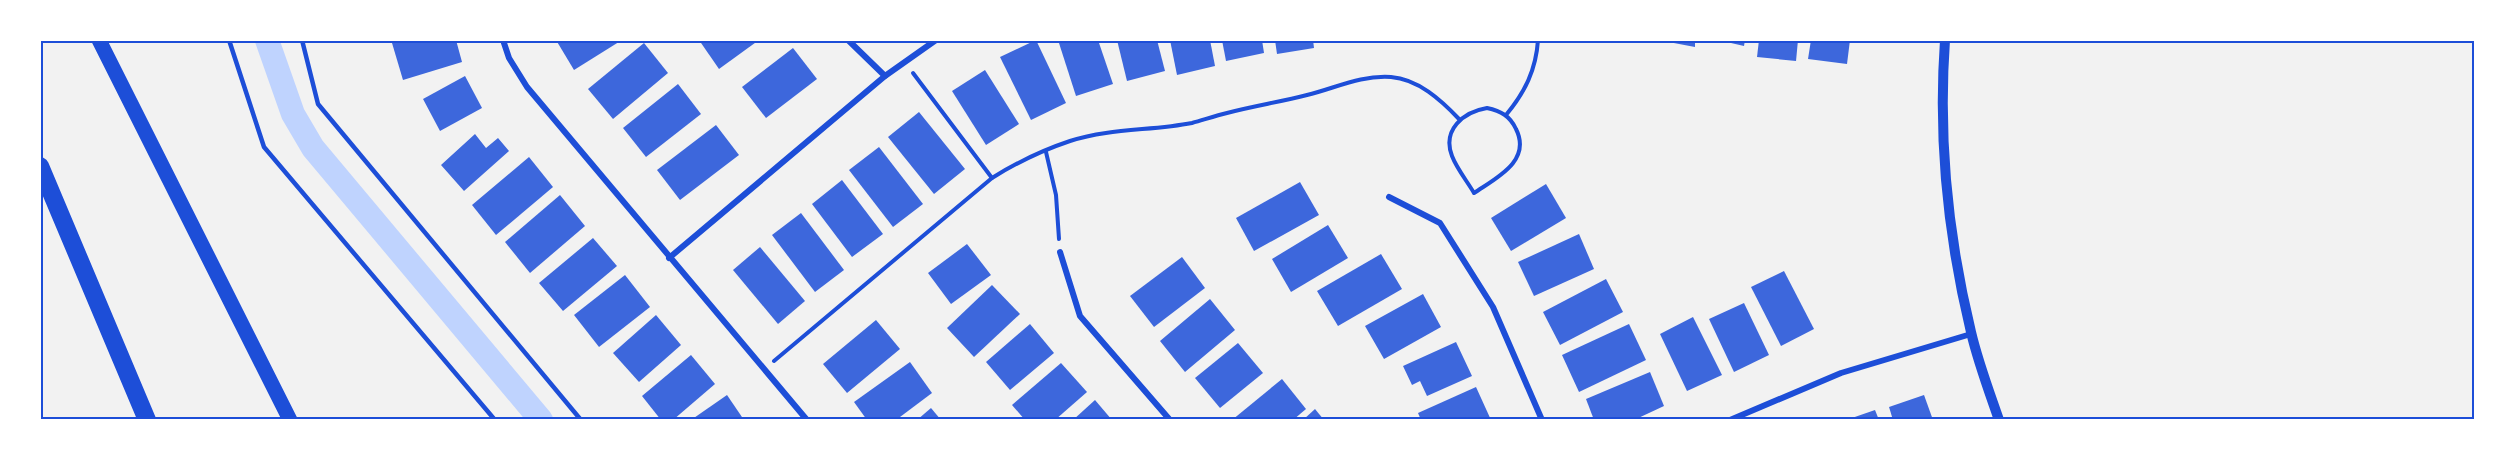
<svg xmlns="http://www.w3.org/2000/svg" width="2515" height="460" font-family="'Source Sans 3',sans-serif">
  <style>
    .lines { fill: none; stroke-linecap: round; stroke-linejoin: round }
    .canal { stroke: #bfd3fe; stroke-width: 24 }
    .building { fill: #3d67dc }
    .path { stroke: #1d4ed8; stroke-width: 4 }
    .service { stroke: #1d4ed8; stroke-width: 4.5 }
    .minor { stroke: #1d4ed8; stroke-width: 6 }
    .tertiary { stroke: #1d4ed8; stroke-width: 10 }
    .primary { stroke: #1d4ed8; stroke-width: 15 }
    .motorway { stroke: #1d4ed8; stroke-width: 18 }
    .neatline { fill: none; stroke: #1d4ed8; stroke-width: 2 }
  </style>
  <rect width="100%" height="100%" fill="#f2f2f2"/>
  <g class="lines">
    <path class="canal" d="M267,40L293,114L313,148L541,420"/>
  </g>
  <g class="building">
    <path d="M401,40H456L462,62L403,80L392,43Z"/>
    <path d="M556,40H622L574,70Z"/>
    <path d="M699,40H759L719,69Z"/>
    <path d="M1036,40L1066,103L1031,120L1000,57Z"/>
    <path d="M1058,40H1098L1113,84L1076,96Z"/>
    <path d="M1117,40H1157L1165,71L1127,81Z"/>
    <path d="M1170,40H1210L1215,66L1177,75Z"/>
    <path d="M1222,40H1262L1264,53L1226,61Z"/>
    <path d="M1275,40H1313L1314,48L1277,54Z"/>
    <path d="M1658,40H1695V47Z"/>
    <path d="M1718,40H1745L1744,46Z"/>
    <path d="M1759,40H1798L1796,61L1757,57Z"/>
    <path d="M1811,40H1850L1847,64L1808,59Z"/>
    <path d="M644,43L668,73L613,119L588,89Z"/>
    <path d="M793,48L817,79L766,118L742,87Z"/>
    <path d="M985,70L1019,124L986,145L952,91Z"/>
    <path d="M465,76L482,108L440,131L423,99Z"/>
    <path d="M678,84L701,114L646,157L623,128Z"/>
    <path d="M919,112L965,169L934,194L888,137Z"/>
    <path d="M716,125L739,155L680,200L657,170Z"/>
    <path d="M475,134L486,148L498,138L509,151L464,191L441,165Z"/>
    <path d="M879,147L923,204L893,227L849,170Z"/>
    <path d="M529,157L553,187L496,235L472,205Z"/>
    <path d="M842,180L883,234L852,257L812,204Z"/>
    <path d="M1300,182L1319,215L1254,251L1236,218Z"/>
    <path d="M1546,184L1566,218L1511,251L1491,218Z"/>
    <path d="M560,195L585,226L530,273L505,242Z"/>
    <path d="M801,213L844,270L815,292L772,235Z"/>
    <path d="M1328,225L1348,258L1291,292L1272,259Z"/>
    <path d="M1579,234L1594,269L1534,296L1518,262Z"/>
    <path d="M593,238L617,266L563,311L539,283Z"/>
    <path d="M967,244L991,275L951,304L928,273Z"/>
    <path d="M760,247L805,301L778,324L733,270Z"/>
    <path d="M1381,254L1402,289L1338,326L1317,291Z"/>
    <path d="M1182,257L1205,288L1154,327L1130,296Z"/>
    <path d="M1784,271L1814,329L1781,346L1751,287Z"/>
    <path d="M625,275L650,307L599,347L574,315Z"/>
    <path d="M1606,279L1623,312L1560,345L1543,312Z"/>
    <path d="M992,285L1020,314L974,357L947,328Z"/>
    <path d="M1423,294L1441,327L1384,359L1365,326Z"/>
    <path d="M1210,299L1235,330L1185,372L1160,341Z"/>
    <path d="M1744,303L1769,355L1734,372L1709,319Z"/>
    <path d="M656,315L681,345L639,382L613,353Z"/>
    <path d="M1693,317L1722,375L1687,391L1660,334Z"/>
    <path d="M876,320L900,349L847,393L823,364Z"/>
    <path d="M1030,324L1054,353L1010,390L986,362Z"/>
    <path d="M1629,324L1646,360L1579,392L1562,355Z"/>
    <path d="M1456,342L1472,376L1427,396L1420,381L1412,385L1403,366Z"/>
    <path d="M1238,343L1263,373L1220,408L1195,378Z"/>
    <path d="M691,355L715,384L673,420H661L642,396Z"/>
    <path d="M910,362L932,393L896,420H867L854,402Z"/>
    <path d="M1061,363L1087,392L1055,420H1025L1012,405Z"/>
    <path d="M1650,372L1664,406L1634,420H1594L1586,399Z"/>
    <path d="M1282,379L1306,409L1293,420H1232Z"/>
    <path d="M1476,387L1491,420H1421L1418,413Z"/>
    <path d="M727,395L744,420H691Z"/>
    <path d="M1924,395L1933,420H1893L1889,407Z"/>
    <path d="M1095,400L1112,420H1073Z"/>
    <path d="M931,408L941,420H917Z"/>
    <path d="M1315,409L1324,420H1303Z"/>
    <path d="M1875,410L1879,420H1849V419Z"/>
  </g>
  <g class="lines">
    <g class="path">
      <path d="M913,73L992,178"/>
      <path d="M1487,108C1501,111 1510,116 1516,129C1532,161 1496,178 1474,193C1467,181 1457,169 1452,156C1442,130 1463,112 1487,108Z"/>
      <path d="M1506,115C1525,92 1536,70 1538,40"/>
      <path d="M1046,152L1056,195L1059,239"/>
      <path d="M774,361L992,178C1016,163 1043,150 1070,141C1110,128 1151,131 1192,123C1203,120 1215,116 1227,113C1253,106 1280,102 1307,95C1336,88 1360,75 1391,77C1418,79 1441,100 1459,119"/>
    </g>
    <g class="service">
      <path d="M229,40L264,147L495,420"/>
      <path d="M302,40L318,104L581,420"/>
    </g>
    <g class="minor">
      <path d="M503,40L509,58L527,87L807,420"/>
      <path d="M848,40L885,76"/>
      <path d="M1389,197L1440,223L1493,307L1542,420"/>
      <path d="M1060,252L1080,316L1170,420"/>
      <path d="M669,258L885,76L936,40"/>
      <path d="M1730,420L1841,373L1971,334"/>
    </g>
    <path class="tertiary" d="M1945,40C1938,138 1948,237 1971,332C1978,362 1989,391 1999,420"/>
    <path class="primary" d="M99,40L290,420"/>
    <path class="motorway" d="M40,166L147,420"/>
  </g>
  <rect width="2515" height="460" fill="none" stroke="#ffffff" stroke-width="84"/>
  <rect x="42" y="42" width="2431" height="376" class="neatline"/>
</svg>
